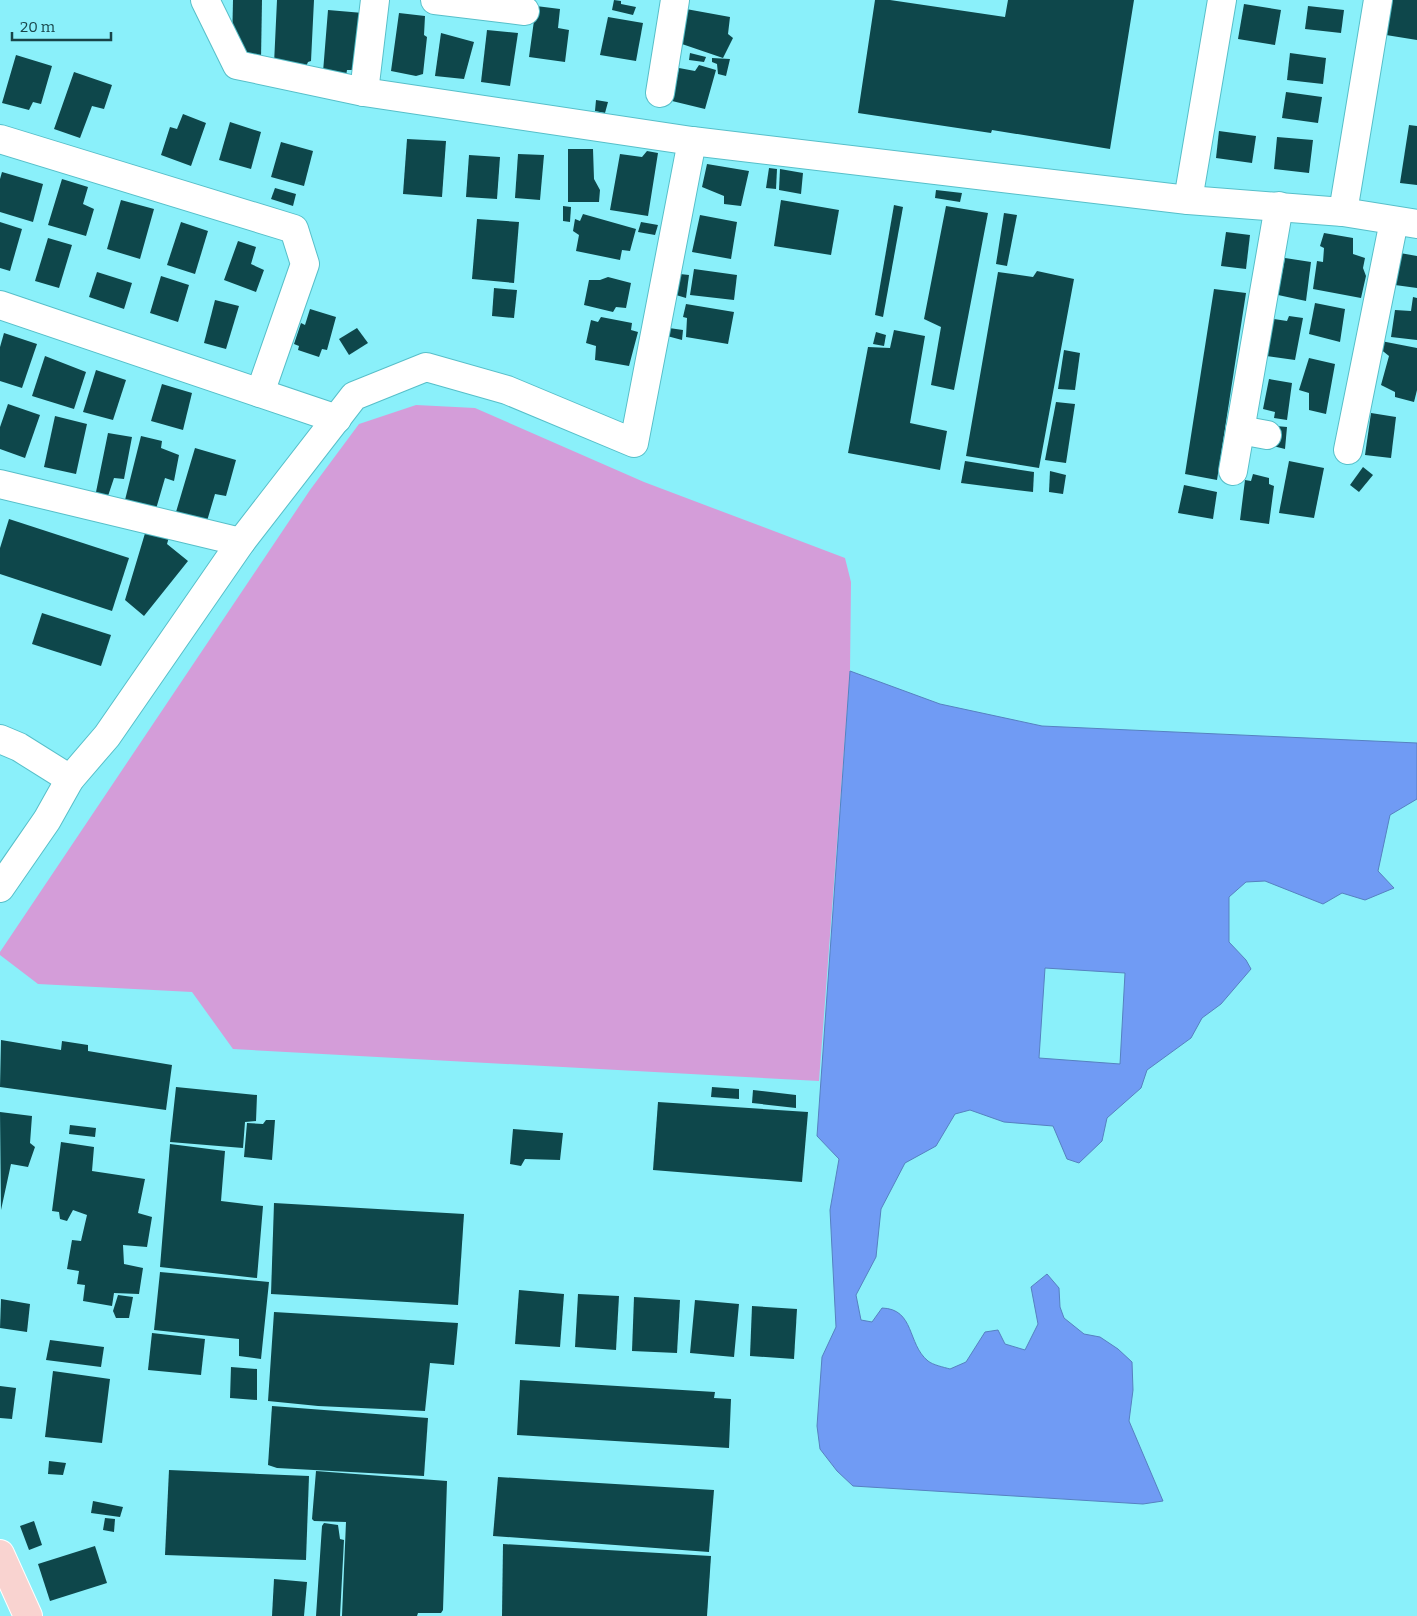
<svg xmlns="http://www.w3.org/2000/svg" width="1417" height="1616" font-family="Bitter,serif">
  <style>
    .green { fill: #d49dd9 }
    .water { fill: #709bf4; stroke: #5681c0; fill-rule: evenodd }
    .building { fill: #0e474b }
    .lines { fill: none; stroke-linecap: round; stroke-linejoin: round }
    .minor-casing { stroke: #57bfc9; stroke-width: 30 }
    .major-casing { stroke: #fff; stroke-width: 30 }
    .minor { stroke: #fff; stroke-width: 28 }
    .major { stroke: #f9d3d0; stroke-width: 28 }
  </style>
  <rect width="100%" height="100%" fill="#8af0fa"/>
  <path class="green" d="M416,405L475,408L644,482L845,558L851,582L850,671L819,1081L233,1049L192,992L38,984L0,955V952L310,490L359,424Z"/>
  <path class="water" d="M850,671L940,704L1042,726L1417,743V799L1390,815L1378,871L1394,888L1365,900L1342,893L1323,904L1265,881L1246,882L1229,897V942L1246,960L1251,969L1221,1004L1202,1018L1191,1038L1147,1070L1141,1088L1107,1118L1102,1141L1079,1163L1067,1159L1053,1126L1004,1122L970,1110L955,1114L936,1146L905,1163L881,1209L876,1257L856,1295L861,1320L872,1322L882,1308C915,1309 907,1344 928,1361C933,1365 943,1367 950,1369L966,1362L985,1332L998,1330L1005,1344L1025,1350L1038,1324L1031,1287L1047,1274L1059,1288L1060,1307L1064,1318L1084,1334L1100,1337L1118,1349L1132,1362L1133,1390L1129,1421L1163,1501L1143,1504L853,1486L837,1471L820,1449L817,1426L822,1357L836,1327L830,1210L839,1159L817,1136ZM1045,968L1125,973L1120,1064L1039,1058Z"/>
  <g class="building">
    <path d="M233,0H262L261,59H240L232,46Z"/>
    <path d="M277,0H314L311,61L308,62L304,71L274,64Z"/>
    <path d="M614,0L621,1V4L636,7L633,15L612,10Z"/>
    <path d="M875,0H890L1005,17L1008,0H1134L1110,149L992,130L991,133L858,113Z"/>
    <path d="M1391,0H1417V40L1386,35Z"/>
    <path d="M1244,4L1281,10L1275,45L1238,39Z"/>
    <path d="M536,6L560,9L558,28L569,30L565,62L529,57Z"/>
    <path d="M1308,6L1344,10L1341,33L1305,29Z"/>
    <path d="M686,9L730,17L728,34L733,38L723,58L679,43Z"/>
    <path d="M328,10L363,13L357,70H347L346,76L323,72Z"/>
    <path d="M399,13L425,16L424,35L427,37L423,74L416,76L391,71Z"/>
    <path d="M608,17L643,23L636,61L600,55Z"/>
    <path d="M487,30L518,33L510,86L481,82Z"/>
    <path d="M441,33L474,42L464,79L435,76Z"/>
    <path d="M690,53L706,57L704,62L689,60Z"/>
    <path d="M1290,53L1326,58L1323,84L1287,80Z"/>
    <path d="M16,55L52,66L41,104L33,102L29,110L2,103Z"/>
    <path d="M712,58L730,59L726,76L718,74L717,64L712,62Z"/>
    <path d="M699,65L716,70L705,109L672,101L679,68L695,71Z"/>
    <path d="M74,72L112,85L104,109L92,106L80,138L54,129Z"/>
    <path d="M1286,92L1322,97L1318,123L1282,118Z"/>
    <path d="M596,100L608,102L605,113L595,111Z"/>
    <path d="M183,114L206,123L191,166L161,155L170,127L177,129Z"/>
    <path d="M230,122L261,132L251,169L219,160Z"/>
    <path d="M1409,125L1417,126V185L1400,183Z"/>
    <path d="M1219,131L1256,136L1252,163L1216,158Z"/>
    <path d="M1277,137L1313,140L1309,173L1274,169Z"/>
    <path d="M407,139L446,141L442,197L403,194Z"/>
    <path d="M281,142L313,151L304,186L271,177Z"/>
    <path d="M568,149H593L594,179L600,190L599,202H568Z"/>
    <path d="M647,151L658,153L648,216L610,210L620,154L642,157Z"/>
    <path d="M518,154L544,155L540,200L515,198Z"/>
    <path d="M469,155L500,157L497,199L466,197Z"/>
    <path d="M707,164L749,171L741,206L724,204V196L702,187Z"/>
    <path d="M769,168L777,169L776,189L766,188Z"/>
    <path d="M780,169L803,173L801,194L779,190Z"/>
    <path d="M2,172L43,184L33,222L0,212V179Z"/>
    <path d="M62,179L88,187L83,204L94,209L86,236L48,225Z"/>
    <path d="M275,188L296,194L293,206L271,199Z"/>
    <path d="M936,190L962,193L960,202L935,198Z"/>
    <path d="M121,200L154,209L140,259L107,249Z"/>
    <path d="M781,200L839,210L831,255L774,246Z"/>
    <path d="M894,205L903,207L883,317L875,315Z"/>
    <path d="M563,206L571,207L570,222L563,221Z"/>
    <path d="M946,206L988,213L954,390L931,385L941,327L924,319Z"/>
    <path d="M1004,213L1017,215L1007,266L996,264Z"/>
    <path d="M583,214L636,229L630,251L622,250L620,260L576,251L579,235L573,231L575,219L580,221Z"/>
    <path d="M700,215L737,222L731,259L692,252Z"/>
    <path d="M477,219L519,222L514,283L472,279Z"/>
    <path d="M0,222L22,229L10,271L0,268Z"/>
    <path d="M181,222L208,231L195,274L167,265Z"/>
    <path d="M641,222L658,225L655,235L638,232Z"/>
    <path d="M1226,232L1250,235L1246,269L1221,266Z"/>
    <path d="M1324,233L1353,238V254L1365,258L1363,268L1366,276L1361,298L1313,289L1317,261L1323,262L1324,248L1320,246Z"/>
    <path d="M48,238L72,245L59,288L35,281Z"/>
    <path d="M238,241L256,247L251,264L264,270L256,292L224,280Z"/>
    <path d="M1400,253L1417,256V288L1395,285Z"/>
    <path d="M1285,258L1311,262L1306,301L1278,295Z"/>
    <path d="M694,269L737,275L734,300L690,295Z"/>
    <path d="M1037,271L1074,279L1039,468L966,456L998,272L1033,277Z"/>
    <path d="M97,272L132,283L124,309L89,297Z"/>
    <path d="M680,274L689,275L686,298L676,295Z"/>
    <path d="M161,276L189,285L178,322L150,313Z"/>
    <path d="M608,277L631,283L626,308L616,307L613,312L584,305L589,280H600Z"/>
    <path d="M494,288L517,290L514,318L492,316Z"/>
    <path d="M1214,289L1246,293L1217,480L1185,474Z"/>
    <path d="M1413,297L1417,298V340L1391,337L1395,310L1411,311Z"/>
    <path d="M215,300L239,306L226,349L204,343Z"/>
    <path d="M1315,303L1345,309L1340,342L1309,334Z"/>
    <path d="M686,304L734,312L728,344L686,337L687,318L683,317Z"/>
    <path d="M310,309L336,317L327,350L322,349L319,357L298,350L299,346L294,344L301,323L305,325Z"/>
    <path d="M1289,316L1303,318L1295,360L1266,356L1274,319L1287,321Z"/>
    <path d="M601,317L632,323L631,330L638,332L629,366L595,360L596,346L586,343L591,320L598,322Z"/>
    <path d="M357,328L368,343L349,355L339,339Z"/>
    <path d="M669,328L683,330L682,340L667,336Z"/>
    <path d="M894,330L925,336L910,423L947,431L940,470L848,453L868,347L890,348Z"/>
    <path d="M876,332L886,335L884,346L873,344Z"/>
    <path d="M4,333L37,344L22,388L0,381V347Z"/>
    <path d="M1381,341L1417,348V390L1414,402L1395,397V392L1381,385L1389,356L1379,348Z"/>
    <path d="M1064,350L1080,353L1075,390L1058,389Z"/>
    <path d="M45,356L86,372L74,409L32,396Z"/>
    <path d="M1309,358L1335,364L1326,414L1309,410V393L1299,390Z"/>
    <path d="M96,370L126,380L113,420L83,412Z"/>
    <path d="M1269,379L1292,383L1287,420L1274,418L1275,412L1263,409Z"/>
    <path d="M162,384L192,393L183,430L151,421Z"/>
    <path d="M1056,402L1075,404L1066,463L1045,460Z"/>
    <path d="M8,404L40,415L25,458L0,449V427Z"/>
    <path d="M1371,413L1396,417L1391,458L1365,455Z"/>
    <path d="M55,416L87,424L76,474L44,467Z"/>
    <path d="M1276,426L1287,427L1285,449L1273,446Z"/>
    <path d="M108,433L132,437L124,479L114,478L108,496L96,492Z"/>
    <path d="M141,436L162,441L161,448L179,455L174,481L165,478L156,509L124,504Z"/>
    <path d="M195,448L236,460L226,496L215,494L207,521L176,512Z"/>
    <path d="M965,461L1034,472L1033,492L961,483Z"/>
    <path d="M1289,461L1324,468L1314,518L1279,513Z"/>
    <path d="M1363,467L1373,475L1359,492L1350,485Z"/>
    <path d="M1050,471L1066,475L1063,494L1049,492Z"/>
    <path d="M1253,474L1269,478V484L1274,486L1269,524L1240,520L1245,480L1251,481Z"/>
    <path d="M1184,485L1217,492L1213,519L1178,513Z"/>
    <path d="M9,519L129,558L112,611L0,574V548Z"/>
    <path d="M146,530L169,537L167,544L188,561L144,616L125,600Z"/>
    <path d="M42,613L111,635L101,666L32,644Z"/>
    <path d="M1,1040L61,1050L62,1041L88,1045V1051L172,1065L166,1110L0,1087Z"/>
    <path d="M176,1087L257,1095L256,1121L245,1122L243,1148L170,1142Z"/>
    <path d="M712,1087L739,1089V1099L711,1097Z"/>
    <path d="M753,1090L796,1095V1108L752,1103Z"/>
    <path d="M658,1102L808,1112L802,1182L653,1170Z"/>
    <path d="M0,1112L32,1116L30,1143L35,1147L28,1167L11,1164L1,1210Z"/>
    <path d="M266,1120H275L272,1160L244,1157L247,1123L263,1124Z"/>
    <path d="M70,1125L96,1128L95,1137L69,1134Z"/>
    <path d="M513,1129L563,1133L560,1160L525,1159L521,1166L510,1164Z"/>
    <path d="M61,1142L94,1147L92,1171L145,1179L138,1213L152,1217L147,1247L123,1245L124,1264L143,1268L139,1294L114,1293L112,1306L83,1301L85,1285L77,1284L79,1271L67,1269L72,1240L81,1241L87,1215L73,1210L67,1221L60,1219L59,1212L52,1211Z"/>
    <path d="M170,1144L225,1151L221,1201L263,1206L257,1278L160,1267Z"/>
    <path d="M274,1203L464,1214L458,1305L271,1294Z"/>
    <path d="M160,1272L269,1282L261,1359L239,1356V1339L154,1330Z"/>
    <path d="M519,1290L564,1294L560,1347L515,1344Z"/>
    <path d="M578,1294L619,1296L616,1350L575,1347Z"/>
    <path d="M118,1295L133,1297L129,1318H116L113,1311Z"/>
    <path d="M634,1297L680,1300L677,1353L632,1351Z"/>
    <path d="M1,1299L30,1304L27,1332L0,1328Z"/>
    <path d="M695,1300L739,1304L734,1357L690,1353Z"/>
    <path d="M752,1306L797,1309L794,1359L750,1356Z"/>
    <path d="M274,1312L458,1323L454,1365L430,1363L425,1411L318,1406L268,1401Z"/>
    <path d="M152,1333L205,1339L201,1375L148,1370Z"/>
    <path d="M50,1340L104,1347L101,1367L46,1360Z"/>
    <path d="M231,1367L257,1369V1400L230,1398Z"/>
    <path d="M53,1371L110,1379L102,1443L45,1437Z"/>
    <path d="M520,1380L715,1392L714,1398L731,1399L729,1448L517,1435Z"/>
    <path d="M0,1386L16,1388L12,1419L0,1418Z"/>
    <path d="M272,1406L428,1418L424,1476L277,1468L268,1465Z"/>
    <path d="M49,1461L66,1463L63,1475L48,1474Z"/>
    <path d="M169,1470L309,1476L306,1560L165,1555Z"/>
    <path d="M316,1471L447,1481L443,1610L441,1613H418L417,1616H342L346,1522L314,1521L312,1519Z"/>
    <path d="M498,1477L714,1490L709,1552L493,1536Z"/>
    <path d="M93,1501L123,1507L120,1517L91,1513Z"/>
    <path d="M105,1518L115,1519L114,1532L103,1530Z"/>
    <path d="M34,1521L42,1545L29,1550L20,1526Z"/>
    <path d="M324,1523L338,1525L340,1539L344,1540L340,1616H316L322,1526Z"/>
    <path d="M503,1544L711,1556L707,1616H502Z"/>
    <path d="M95,1546L107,1583L50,1601L38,1564Z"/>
    <path d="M274,1579L307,1582L304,1616H272Z"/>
  </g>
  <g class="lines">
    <defs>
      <g id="minor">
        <path d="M205,0L237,65L364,92L692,141L1188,200L1343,212L1417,224"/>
        <path d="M435,0L525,11"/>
        <path d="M364,92L375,0"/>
        <path d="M660,93L675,0"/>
        <path d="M0,139L294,229L305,264L260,393"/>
        <path d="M1188,200L1222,0"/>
        <path d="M1343,212L1378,0"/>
        <path d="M0,305L337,419"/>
        <path d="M1240,430L1267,435"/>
        <path d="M1348,450L1394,221"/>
        <path d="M1233,471L1279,206"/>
        <path d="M0,484L241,542"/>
        <path d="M0,739L19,747L70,779"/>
        <path d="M0,888L47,820L70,779L107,736L241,542L354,396L426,367L507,390L634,443L692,141"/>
      </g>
      <path id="major" d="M0,1554L28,1616"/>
    </defs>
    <use href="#minor" class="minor-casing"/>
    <use href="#major" class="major-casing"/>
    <use href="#minor" class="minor"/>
    <use href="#major" class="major"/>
  </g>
  <path d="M12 32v8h99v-8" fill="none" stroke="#184448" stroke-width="2.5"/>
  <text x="20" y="32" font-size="15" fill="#184448" stroke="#8af0fa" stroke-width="4" paint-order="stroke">20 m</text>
</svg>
